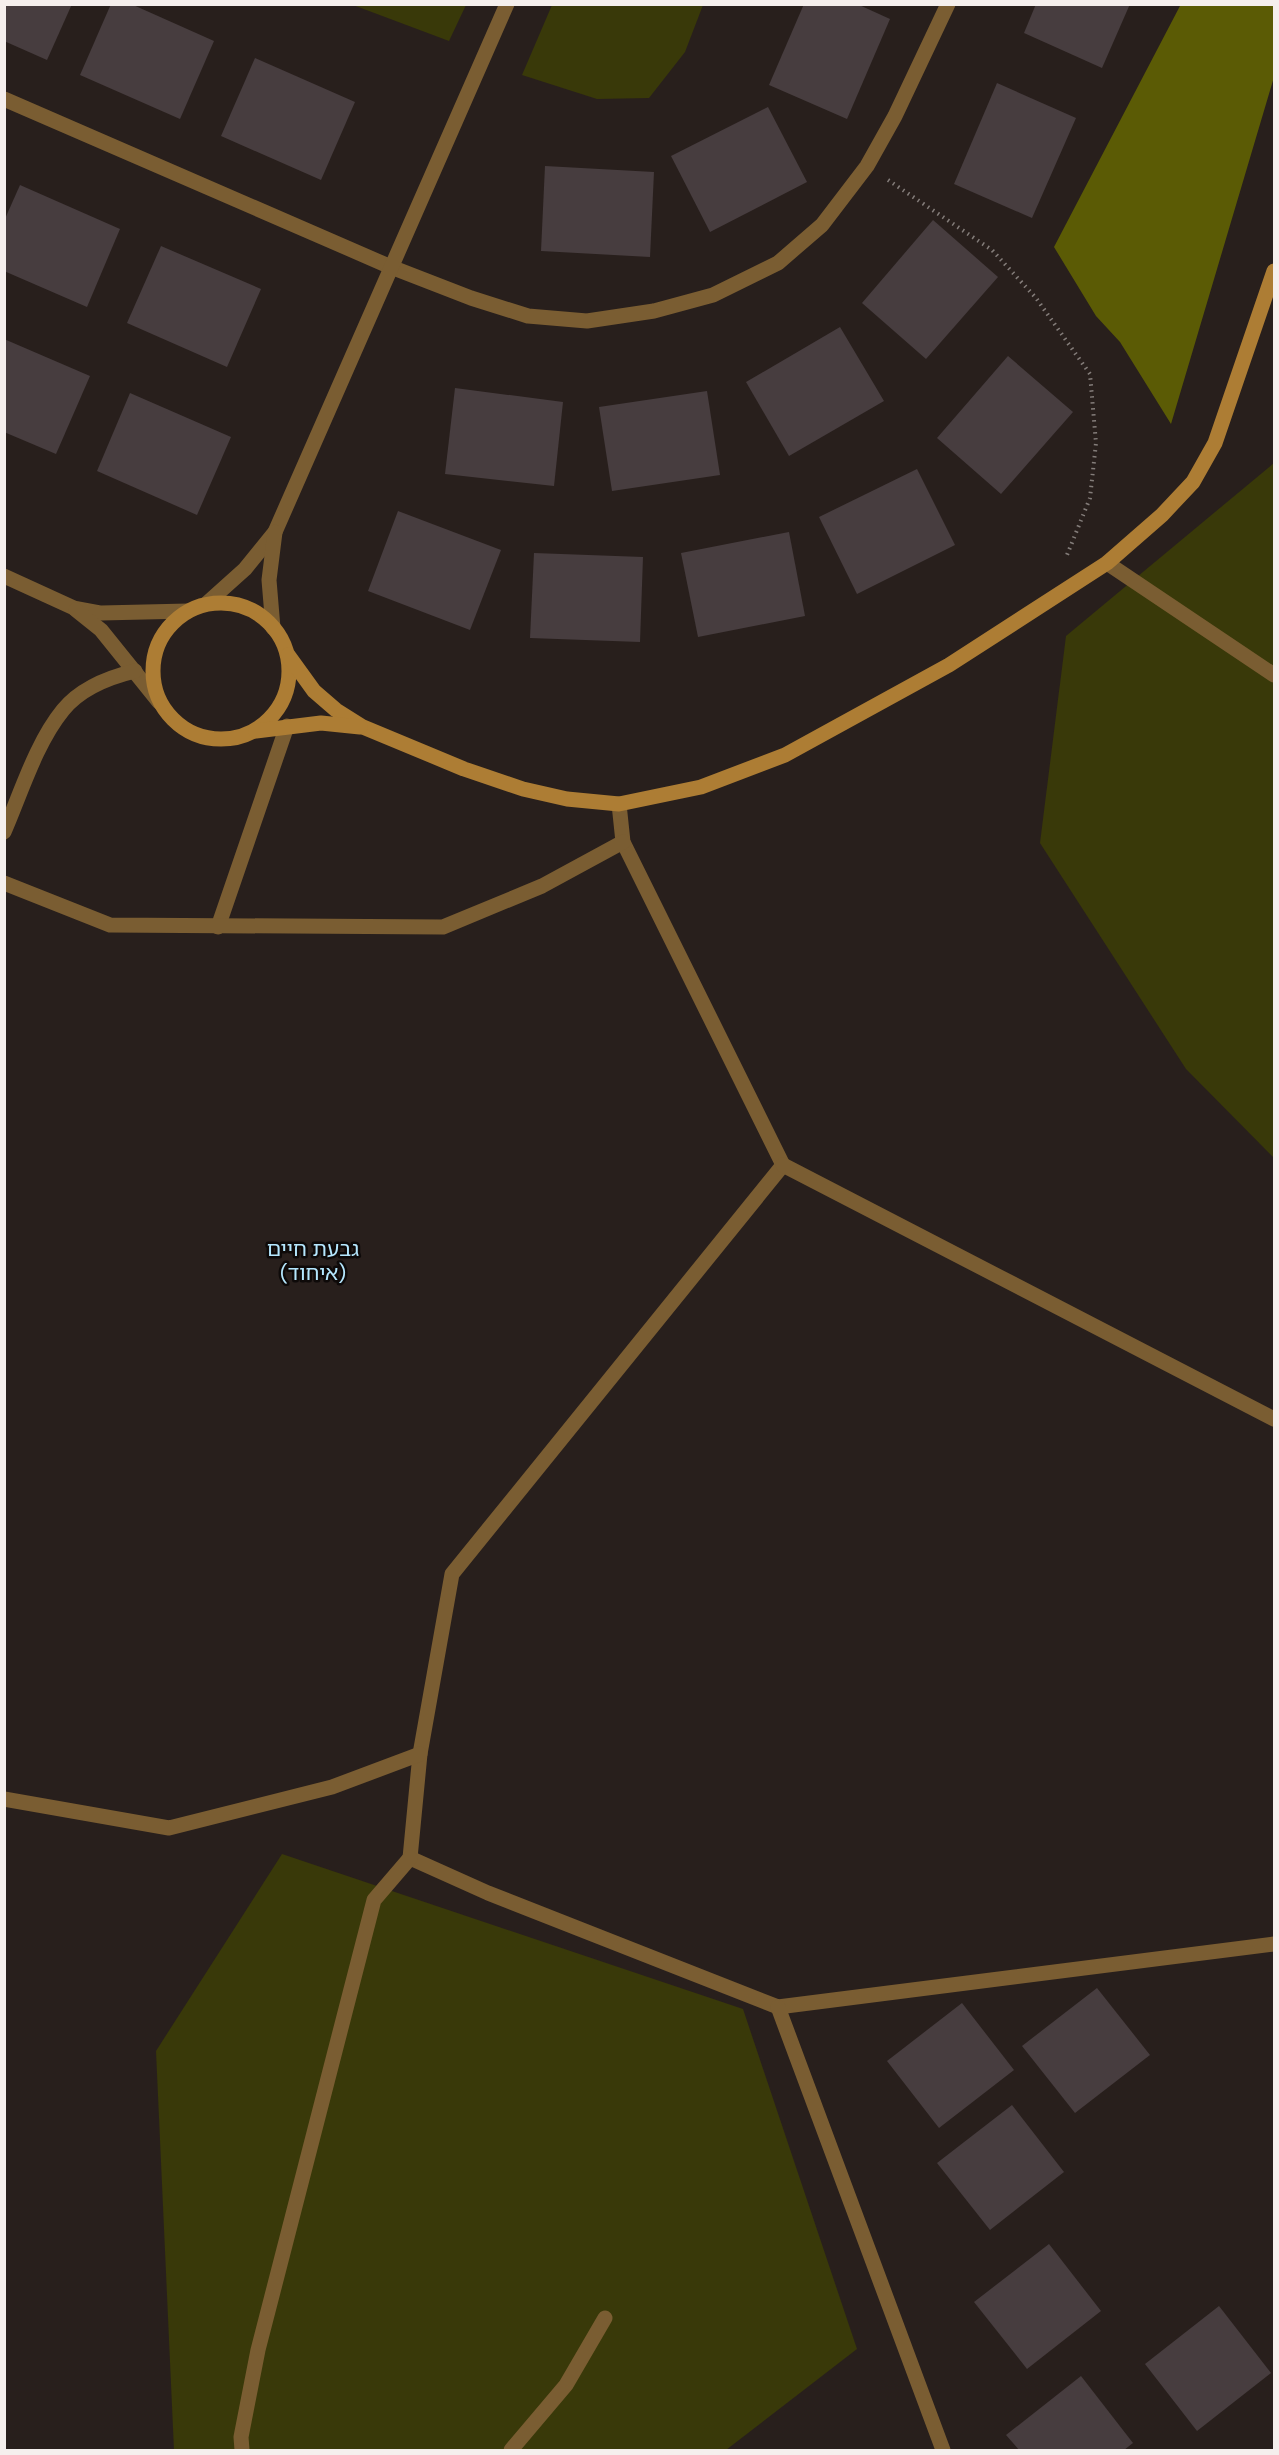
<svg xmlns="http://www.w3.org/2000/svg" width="1279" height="2455" font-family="'DM Sans','Noto Sans Hebrew',sans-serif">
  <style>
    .green { fill: #393909 }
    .forest { fill: #5b5b05 }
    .building { fill: #473d3f }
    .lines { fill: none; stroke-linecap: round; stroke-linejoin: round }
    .path { stroke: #847d7a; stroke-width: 4; stroke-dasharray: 1.5 4.5; stroke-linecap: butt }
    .lane { stroke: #7a5d32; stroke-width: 15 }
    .street { stroke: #7a5d32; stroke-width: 15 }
    .secondary { stroke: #ad7d34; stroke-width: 15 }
    .labels { text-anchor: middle; stroke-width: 5; stroke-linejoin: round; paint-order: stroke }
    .quarter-label { font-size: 21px; fill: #b5e7fe; stroke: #0e0a09 }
  </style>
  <rect width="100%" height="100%" fill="#281f1c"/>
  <g class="green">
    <path d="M353,5L466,4V5L449,41Z"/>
    <path d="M552,5V4L703,5L685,52L649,98L597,99L522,75Z"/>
    <path d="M1274,463V1158L1186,1069L1040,843L1066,636Z"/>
    <path d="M282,1854L743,2009L857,2349L726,2450H174L156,2051Z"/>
  </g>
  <path class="forest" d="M1181,4L1274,5V77L1171,424L1120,342L1096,316L1054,247Z"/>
  <g class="building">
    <path d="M4,4H72L47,60L4,41Z"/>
    <path d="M111,4H131L214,41L180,119L80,75Z"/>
    <path d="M804,4H857L890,19L847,119L769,85Z"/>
    <path d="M1036,4H1130L1102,68L1024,33Z"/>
    <path d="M255,58L355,102L321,180L221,136Z"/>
    <path d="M997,83L1076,118L1032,218L954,184Z"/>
    <path d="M768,107L807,182L710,232L671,156Z"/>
    <path d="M545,166L654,172L650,257L541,251Z"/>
    <path d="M20,185L120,229L87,307L4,271V221Z"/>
    <path d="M933,220L998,277L926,359L862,303Z"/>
    <path d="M161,246L261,289L227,367L127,323Z"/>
    <path d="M840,327L884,401L789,456L746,382Z"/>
    <path d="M4,339L90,376L56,454L4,432Z"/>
    <path d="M1008,356L1073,412L1001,494L937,438Z"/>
    <path d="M455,388L563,402L554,486L445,474Z"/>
    <path d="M707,391L720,475L612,491L599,407Z"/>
    <path d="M130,393L231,437L197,515L97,471Z"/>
    <path d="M917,469L955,545L857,594L819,517Z"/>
    <path d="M398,511L501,550L470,630L368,591Z"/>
    <path d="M789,532L805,616L698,637L681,553Z"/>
    <path d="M534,553L643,557L640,642L530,638Z"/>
    <path d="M1097,1988L1150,2055L1075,2113L1022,2046Z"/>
    <path d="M962,2003L1014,2070L939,2128L887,2061Z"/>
    <path d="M1012,2105L1064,2172L990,2230L937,2163Z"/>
    <path d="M1049,2244L1101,2311L1027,2369L974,2302Z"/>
    <path d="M1219,2306L1271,2373L1197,2431L1145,2364Z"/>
    <path d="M1081,2376L1133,2443L1124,2450H1019L1006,2435Z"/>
  </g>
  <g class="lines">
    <path class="path" d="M888,180L992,250L1036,298L1090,374L1096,443L1090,498L1067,555"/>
    <path class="lane" d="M218,927L287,726"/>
    <g class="street">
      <path d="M4,99L391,267L471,298L528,316L587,321L654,311L713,295L778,263L822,225L867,166L895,116L948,4"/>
      <path d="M1107,563L1274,675"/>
      <path d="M4,576L74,608L101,613L188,611"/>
      <path d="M206,604L245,569L275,532L507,4"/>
      <path d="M76,610L101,630L159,702"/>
      <path d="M273,628L269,580L275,532"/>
      <path d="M619,804L623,842L783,1165L452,1574L420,1754L410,1858L488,1893L778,2007L1274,1944"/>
      <path d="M4,832C21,793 36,743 63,710C80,689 110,677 135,671"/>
      <path d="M4,883L110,925L443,927L542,886L623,842"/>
      <path d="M783,1165L1274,1419"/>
      <path d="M4,1799L169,1828L332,1787L420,1754"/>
      <path d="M778,2007L943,2450"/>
      <path d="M242,2450L241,2437L258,2350L374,1900L410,1858"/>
      <path d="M511,2450L566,2385L605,2318"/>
    </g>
    <g class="secondary">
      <circle cx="221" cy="671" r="68"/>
      <path d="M288,655L314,691L336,710L363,727L464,769L523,789L567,799L619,804L701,787L785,755L949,665L1107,563L1162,515L1193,482L1215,443L1274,271"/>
      <path d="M256,731L321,723L360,727"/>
    </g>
  </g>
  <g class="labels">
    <g class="quarter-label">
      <text x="313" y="1256">גבעת חיים<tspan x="313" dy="24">(איחוד)</tspan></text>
    </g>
  </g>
  <rect width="1279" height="2455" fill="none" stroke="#f5efed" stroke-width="12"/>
</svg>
